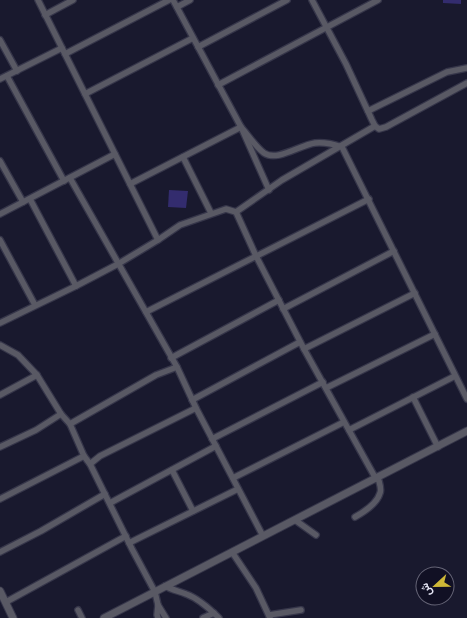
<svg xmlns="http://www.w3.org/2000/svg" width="467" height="618" font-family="'PT Sans',Vazirmatn,sans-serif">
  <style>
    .building { fill: #332c6e }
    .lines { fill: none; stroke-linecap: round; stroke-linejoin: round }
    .minor-casing { stroke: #36364a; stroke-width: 8 }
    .tertiary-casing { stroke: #36364a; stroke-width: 9 }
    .minor { stroke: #595964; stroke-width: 5.5 }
    .tertiary { stroke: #595964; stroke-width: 7 }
  </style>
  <rect width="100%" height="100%" fill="#19192e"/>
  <g class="building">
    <path d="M443,0H461V4L443,3Z"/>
    <path d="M169,190L188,191L186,208L168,207Z"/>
  </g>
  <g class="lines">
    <defs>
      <g id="minor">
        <path d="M38,0L158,240"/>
        <path d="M173,0L241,127L269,190"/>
        <path d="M312,0L346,64L372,120L375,126L379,129L386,127L467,83"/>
        <path d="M177,7L190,0"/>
        <path d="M45,15L73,0"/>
        <path d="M0,40L17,71"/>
        <path d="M198,47L287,0"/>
        <path d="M65,54L169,0"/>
        <path d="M7,76L64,181"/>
        <path d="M0,79L62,48"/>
        <path d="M218,85L378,0"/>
        <path d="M85,94L193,38"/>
        <path d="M368,111L447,72L467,68"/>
        <path d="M241,127C248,135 255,146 264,153C277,162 300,145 315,143C325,142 333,144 342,147L467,399"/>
        <path d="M183,157L211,213"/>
        <path d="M0,161L23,202"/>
        <path d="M70,178L177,367L196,408L263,536"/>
        <path d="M130,184L241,127"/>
        <path d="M30,199L76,286"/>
        <path d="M236,212L282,180L375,126"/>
        <path d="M0,214L115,154"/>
        <path d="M0,240L35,305"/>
        <path d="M283,309L394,251"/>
        <path d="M146,312L369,199"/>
        <path d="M0,323L76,286L118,264L158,240L180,225L226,209L236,212L256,256L304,349L376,479"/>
        <path d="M0,345L18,355L37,375L61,414L70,424L84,456L0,499"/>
        <path d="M304,349L415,293"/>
        <path d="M171,358L279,300"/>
        <path d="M326,388L435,334"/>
        <path d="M0,395L37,375"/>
        <path d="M413,397L438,447"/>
        <path d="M192,400L300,342"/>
        <path d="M70,424L156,375L177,367"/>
        <path d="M349,430L455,376"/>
        <path d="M212,439L323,382"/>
        <path d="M0,447L36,430L61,414"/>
        <path d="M84,456L90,464L132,549L155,592L158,605L157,615L158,618"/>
        <path d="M90,464L100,456L196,408"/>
        <path d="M172,470L193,511"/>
        <path d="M233,478L344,422"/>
        <path d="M110,503L216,446"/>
        <path d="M355,517C364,512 377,504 380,493C382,489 379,482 378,477"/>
        <path d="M295,520L316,535"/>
        <path d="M129,543L238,489"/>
        <path d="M0,552L41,531L105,494"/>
        <path d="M232,552L256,588L270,618"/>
        <path d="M165,586C172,590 179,591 186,594C197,598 211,610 219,618"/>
        <path d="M6,602L126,536"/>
        <path d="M158,605L166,618"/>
        <path d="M78,610L82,618"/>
        <path d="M269,615L301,610"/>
        <path d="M203,618L214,613"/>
      </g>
      <g id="tertiary">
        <path d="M0,591L13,618"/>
        <path d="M104,618L467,431"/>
      </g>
    </defs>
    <use href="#minor" class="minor-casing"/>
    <use href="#tertiary" class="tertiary-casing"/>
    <use href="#minor" class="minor"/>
    <use href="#tertiary" class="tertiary"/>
  </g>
  <g transform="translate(435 586) rotate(248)"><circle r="19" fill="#111024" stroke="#666577"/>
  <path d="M0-3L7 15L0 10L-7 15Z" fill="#cfb837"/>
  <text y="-6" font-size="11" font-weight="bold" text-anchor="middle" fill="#e5e5f4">ش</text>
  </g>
</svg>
